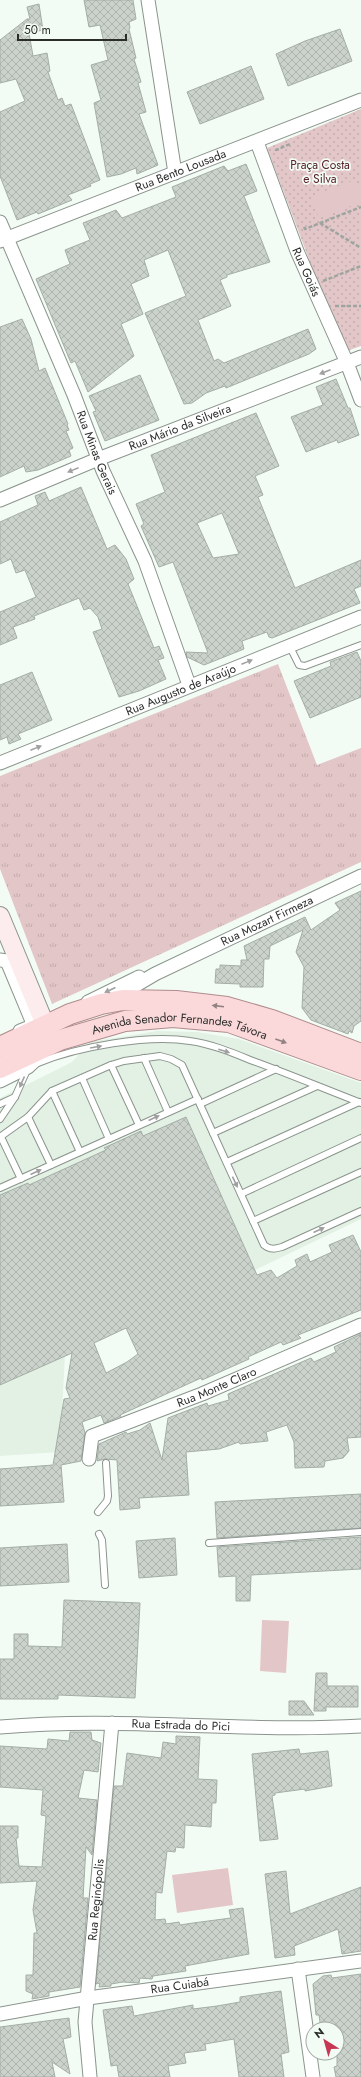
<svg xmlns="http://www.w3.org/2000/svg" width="361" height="2077" font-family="Jost,sans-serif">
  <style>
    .built { fill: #e2f1e4 }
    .grass { fill: url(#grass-tufts) }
    .park { fill: url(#park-dots) }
    .garden { fill: #e3c7c8 }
    .building { fill: url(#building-cross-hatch); stroke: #a4ada6; fill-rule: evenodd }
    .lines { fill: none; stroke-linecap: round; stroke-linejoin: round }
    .lane-casing { stroke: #8b948d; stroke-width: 8 }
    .street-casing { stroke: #8b948d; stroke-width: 15 }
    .secondary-casing { stroke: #8b948d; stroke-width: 20 }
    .primary-casing { stroke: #b08c8d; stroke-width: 22 }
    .path { stroke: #9ea59f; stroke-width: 2.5; stroke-dasharray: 4 2; stroke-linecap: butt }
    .lane { stroke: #fff; stroke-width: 6 }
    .street { stroke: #fff; stroke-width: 13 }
    .secondary { stroke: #fdeced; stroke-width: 18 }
    .primary { stroke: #fbd9db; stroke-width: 20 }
    .oneway { fill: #9fa09f }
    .oneway2 { fill: #928382 }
    .labels { text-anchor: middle; stroke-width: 3.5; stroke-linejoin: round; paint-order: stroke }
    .park-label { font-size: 12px; fill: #562229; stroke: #f3fcf4 }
    .street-label { font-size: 12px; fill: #2a2d2a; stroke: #f3fcf4 }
  </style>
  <defs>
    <pattern id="grass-tufts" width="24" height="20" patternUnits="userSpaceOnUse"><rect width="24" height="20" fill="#e3c7c8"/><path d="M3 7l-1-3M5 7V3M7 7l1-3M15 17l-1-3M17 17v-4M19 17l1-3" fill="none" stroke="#c3abac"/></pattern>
    <pattern id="park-dots" width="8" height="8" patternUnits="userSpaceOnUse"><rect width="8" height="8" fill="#e3c7c8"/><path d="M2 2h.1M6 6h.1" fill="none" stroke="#c3abac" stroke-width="1.8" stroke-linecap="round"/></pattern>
    <pattern id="building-cross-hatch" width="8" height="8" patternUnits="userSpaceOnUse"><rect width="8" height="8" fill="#cad2cb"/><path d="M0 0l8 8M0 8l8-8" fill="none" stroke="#aeb5ae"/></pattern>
  </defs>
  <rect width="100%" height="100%" fill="#f3fcf4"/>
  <path class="built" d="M157,1031L197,1032L239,1039L361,1083V1219L255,1270L65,1354L60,1452L0,1456V1098L72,1062L90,1042Z"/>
  <path class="grass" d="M278,664L317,765L361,748V862L52,1004L0,869V776Z"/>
  <path class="park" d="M361,109V346L344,352L267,148Z"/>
  <g class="garden">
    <path d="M355,180L361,194V202L319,218L311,196Z"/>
    <path d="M262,1620L289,1621L286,1673L260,1671Z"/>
    <path d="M228,1868L233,1905L177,1913L172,1875Z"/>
  </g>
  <g class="building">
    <path d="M84,0H133L136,19L129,22L130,28L129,29L136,58L134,59L141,82L138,83L146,112L139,114L158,165L137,174L136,168L121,174L107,177L94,103L101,100L91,65L108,60L100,25L89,27Z"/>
    <path d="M39,4L43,30L29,33L33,56L47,53L50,71L48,72L58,100L62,98L65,106L71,104L100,180L90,184L91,186L68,195L72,200L38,214L37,212L17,220L0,176V112L25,101L16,79L0,83V40L27,19H30L27,7Z"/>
    <path d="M340,29L352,61L288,86L276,54L305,41Z"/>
    <path d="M251,66L264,99L200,124L187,92Z"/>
    <path d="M246,164L257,191L244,196L270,262L227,275V277L220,280L231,306L198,320L214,361L218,359L224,363L308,329L316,349L309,354L226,388L225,386L206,393L192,403L184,404L145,313L186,296L168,250L144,260L149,276L131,284L143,314L121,324L134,356L88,392L75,361L71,363L36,279L70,264L65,250L90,240L83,223L116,210L122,218L176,197L172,187L224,166L228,171Z"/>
    <path d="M22,319L31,339L39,371L45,368L68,424L67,425L69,430L66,431L73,448L69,450L71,456L38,470L26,472L24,466L0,477V327Z"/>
    <path d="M140,375L159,420L105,441L93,412L96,411L89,396Z"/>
    <path d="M336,379L348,408H350L359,435L338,443L337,440L306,452L291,417L323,405L316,387Z"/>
    <path d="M256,413L279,466L255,476L263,495L258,497L295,588L361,560V586L354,589L360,603L272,638L269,637L267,632L242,641L244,649L204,665L187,657L186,652L208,653L173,562L159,567L141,526L144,524L136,504L165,492L151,455ZM222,513L239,554L213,558L197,523Z"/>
    <path d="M81,487L107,549L115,545L126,559L134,579L128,584L154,648L159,646L164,658L158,660L166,679L139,691L119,697L93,632L102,629L98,617L90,608L84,610L79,598L34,616L35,619L13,627L17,638L0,645V612L36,597L25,570L16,573L11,559L0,564V522L38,505L35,496L45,492L49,501Z"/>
    <path d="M357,652L361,661V697L310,718L294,681L331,666L330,662Z"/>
    <path d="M32,672L52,720L18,734L21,739L9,744L7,737L0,740V685Z"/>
    <path d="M361,891V1021L354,1026L352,1033L349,1031L348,1034L311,1020L302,1008L304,967L296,952L303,930L270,946L269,959H264L263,987H240V984L215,983L216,969H220V965L241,966V960H247L244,946L305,917L311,930L340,910L335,903Z"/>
    <path d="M186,1117L257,1275L271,1270L277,1278L297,1266L295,1260L307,1254L310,1262L332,1252L329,1245L353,1235L361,1252V1310L298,1335L301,1338L283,1345L281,1342L248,1357L249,1359L202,1380L201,1378L120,1415L121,1416L104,1423L101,1415L82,1422L85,1433L81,1461L61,1465L64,1502L0,1506V1469L53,1465L64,1399L70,1398L66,1388L72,1353L0,1385V1195L28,1183L29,1185L106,1150L104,1148L141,1131L143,1136ZM126,1328L138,1354L127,1362L106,1373L94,1343Z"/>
    <path d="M361,1334V1437L347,1438L349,1451L343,1458L325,1461L324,1467L295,1468L294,1442L287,1425L266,1432L268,1441L240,1444L239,1442L219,1449L186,1452L189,1495L139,1498L140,1508L120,1510L117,1460L105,1459L97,1461L99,1444L126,1432L127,1434L140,1430L150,1423L162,1460L168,1418L207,1403L208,1406L229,1400L228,1394L311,1358L314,1362L336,1352L334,1347Z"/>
    <path d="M361,1494V1528L217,1538L215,1502Z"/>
    <path d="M361,1537V1569L251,1575L250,1601H236V1576L219,1577L217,1547Z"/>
    <path d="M175,1538L177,1575L139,1578L136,1541Z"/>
    <path d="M67,1544L69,1582L0,1586V1548Z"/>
    <path d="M64,1600L140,1603L135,1698L58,1695V1699H0V1659H14V1634H28V1646L62,1647Z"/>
    <path d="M316,1673H327V1686H358V1707H326V1711H314Z"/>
    <path d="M289,1701H304L314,1715H289Z"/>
    <path d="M70,1732H91L92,1740L101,1743L98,1772L84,1770L78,1798L97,1800L92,1855L86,1847L83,1898H88L80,1987L49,1992V1996L32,1999L33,1994L26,1991V1975H33L34,1933H37L33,1910L37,1881L0,1883V1826H18V1838H16L19,1866L42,1867L46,1816L41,1815L43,1790L0,1787V1746L47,1749L48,1739L69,1741Z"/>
    <path d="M176,1736L200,1737L198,1779L217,1780L216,1803H212L211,1827L185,1825L184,1848L176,1847L175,1852L167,1851L162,1893L156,1892L155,1920L165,1919L166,1924L179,1922L180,1925L193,1923L231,1918L229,1910L243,1908L249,1954L185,1966L186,1971L153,1976L152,1979L140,1978L139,1983L123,1982L111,1984V1986L99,1987L100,1983L96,1984L114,1786H123L127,1753L161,1758L163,1742L176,1744Z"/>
    <path d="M299,1749L300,1754L328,1751L332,1786L305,1791V1789L275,1793V1795L272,1796L278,1839L260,1841L252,1754Z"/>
    <path d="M286,1871L290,1914L361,1887V1951L342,1954L338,1929L294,1946L295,1955L275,1958L265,1874Z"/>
    <path d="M361,1974V2077H336L334,2067L337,2066V2029H321L319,2015H316L313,1984L323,1976L331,1975L332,1978Z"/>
    <path d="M281,1991L289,2052L281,2054L284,2077H239L234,2039L205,2044L206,2050L184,2053L186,2063L168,2066L170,2077H119L117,2065L111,2066L103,2010L132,2006L134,2016L193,2005V2009L217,2006L240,2002V1997Z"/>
    <path d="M69,2018L71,2037L63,2039L70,2074L52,2062L55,2077H0V2027Z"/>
  </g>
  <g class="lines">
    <defs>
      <g id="lane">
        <path d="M289,645L299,665L305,666L361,645"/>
        <path d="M144,1058L168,1112"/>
        <path d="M38,1063C77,1047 148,1034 190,1041C212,1044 233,1053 253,1061C289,1074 325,1089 361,1103"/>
        <path d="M111,1065L139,1125"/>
        <path d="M82,1078L109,1139"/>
        <path d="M52,1091L80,1152"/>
        <path d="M0,1104L15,1097"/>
        <path d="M200,1104L276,1069"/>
        <path d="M28,1117L51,1165"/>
        <path d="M0,1119L15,1097L27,1070"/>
        <path d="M213,1133L317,1086"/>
        <path d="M0,1137L28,1117L52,1091L111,1065L124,1061L160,1056L171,1059L182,1065L264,1245C270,1250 275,1249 282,1247L361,1211"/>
        <path d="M1,1137L21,1179"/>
        <path d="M227,1162L359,1102"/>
        <path d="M0,1188L198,1099"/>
        <path d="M241,1194L361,1138"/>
        <path d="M253,1221L361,1172"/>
        <path d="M98,1512L107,1501L108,1496L106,1463"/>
        <path d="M99,1534L102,1540L105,1585"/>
        <path d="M209,1543L361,1532"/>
      </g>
      <g id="street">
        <path d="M148,0L175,173"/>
        <path id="s1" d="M257,142L297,251L347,363L361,400"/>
        <path id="s2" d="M0,222L74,395L103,471L145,561L189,685"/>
        <path id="s3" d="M0,241L361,100"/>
        <path id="s4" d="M0,500L98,459L361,357"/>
        <path id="s5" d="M0,763L361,617"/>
        <path d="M0,960L7,961L32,1021L30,1027L20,1031"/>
        <path id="s6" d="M123,1000L133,987L155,974L361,876"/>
        <path d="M88,1002L139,977"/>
        <path d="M0,1081L28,1067L43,1053"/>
        <path id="s7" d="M89,1459L92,1436L202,1394L361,1325"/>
        <path id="s8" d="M0,1727C120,1716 241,1733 361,1726"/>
        <path d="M298,1969L313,2077"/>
        <path id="s9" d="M0,2014L88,1998L361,1961"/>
        <path id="s10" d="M90,2077L85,2022L112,1723"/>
      </g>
      <path id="secondary" d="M0,916L51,1039"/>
      <g id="primary">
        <path d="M0,1047L70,1014L101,1004L123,1000L176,1001L227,1007L272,1020L361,1054"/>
        <path id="s11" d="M0,1068L60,1040L125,1021L173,1017L229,1022L361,1070"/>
      </g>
    </defs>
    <use href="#lane" class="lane-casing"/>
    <use href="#street" class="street-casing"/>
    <use href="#secondary" class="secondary-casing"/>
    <use href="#primary" class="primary-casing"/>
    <g class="path">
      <path d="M276,151V150L290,144"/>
      <path d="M320,223L361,248"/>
      <path d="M304,227L305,229L361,207"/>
      <path d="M323,281L361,266"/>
      <path d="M335,306H361"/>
    </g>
    <use href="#lane" class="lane"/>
    <use href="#street" class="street"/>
    <use href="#secondary" class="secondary"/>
    <use href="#primary" class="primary"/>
  </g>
  <defs><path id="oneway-solid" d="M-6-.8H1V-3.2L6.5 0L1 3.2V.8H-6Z"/></defs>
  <g class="oneway">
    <use href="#oneway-solid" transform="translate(325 372) rotate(159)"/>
    <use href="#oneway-solid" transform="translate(73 470) rotate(158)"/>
    <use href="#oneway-solid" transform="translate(247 662) rotate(-22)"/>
    <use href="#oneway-solid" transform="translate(36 748) rotate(-22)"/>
    <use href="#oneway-solid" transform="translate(110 990) rotate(155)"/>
    <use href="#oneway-solid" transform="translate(96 1047) rotate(-10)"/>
    <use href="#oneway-solid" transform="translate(224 1051) rotate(18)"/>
    <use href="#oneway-solid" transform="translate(22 1082) rotate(114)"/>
    <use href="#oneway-solid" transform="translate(154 1118) rotate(-25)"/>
    <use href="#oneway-solid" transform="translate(36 1172) rotate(-25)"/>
    <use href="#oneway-solid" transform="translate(235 1182) rotate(65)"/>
    <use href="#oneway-solid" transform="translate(319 1230) rotate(-24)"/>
  </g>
  <g class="oneway2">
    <use href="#oneway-solid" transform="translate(218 1006) rotate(-173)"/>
    <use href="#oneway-solid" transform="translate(281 1041) rotate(20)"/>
  </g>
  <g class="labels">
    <g class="park-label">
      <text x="320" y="169">Praça Costa<tspan x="320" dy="14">e Silva</tspan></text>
    </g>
    <g class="street-label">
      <text dy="4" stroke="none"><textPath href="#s3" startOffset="194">Rua Bento Lousada</textPath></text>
      <text dy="4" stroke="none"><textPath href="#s1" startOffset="139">Rua Goiás</textPath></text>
      <text dy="4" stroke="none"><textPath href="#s4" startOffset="194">Rua Mário da Silveira</textPath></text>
      <text dy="4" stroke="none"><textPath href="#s2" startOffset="250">Rua Minas Gerais</textPath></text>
      <text dy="4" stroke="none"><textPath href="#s5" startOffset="195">Rua Augusto de Araújo</textPath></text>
      <text dy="4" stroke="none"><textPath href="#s6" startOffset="166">Rua Mozart Firmeza</textPath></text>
      <text dy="4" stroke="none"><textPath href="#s11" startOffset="189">Avenida Senador Fernandes Távora</textPath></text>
      <text dy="4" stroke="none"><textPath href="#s7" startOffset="157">Rua Monte Claro</textPath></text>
      <text dy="4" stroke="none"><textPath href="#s8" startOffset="181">Rua Estrada do Pici</textPath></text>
      <text dy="4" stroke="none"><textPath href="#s10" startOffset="178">Rua Reginópolis</textPath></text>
      <text dy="4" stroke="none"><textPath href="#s9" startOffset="182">Rua Cuiabá</textPath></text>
    </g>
  </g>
  <g transform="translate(325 2041) rotate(323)"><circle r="19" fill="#f3fcf4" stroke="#a3a9a3"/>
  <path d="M0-3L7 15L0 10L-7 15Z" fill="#c73754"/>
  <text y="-6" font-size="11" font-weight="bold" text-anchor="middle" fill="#2a2d2a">N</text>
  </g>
  <path d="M18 34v6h108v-6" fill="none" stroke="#2a2d2a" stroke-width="2"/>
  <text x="24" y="34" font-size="12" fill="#2a2d2a" stroke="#f3fcf4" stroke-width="3" paint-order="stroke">50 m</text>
</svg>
